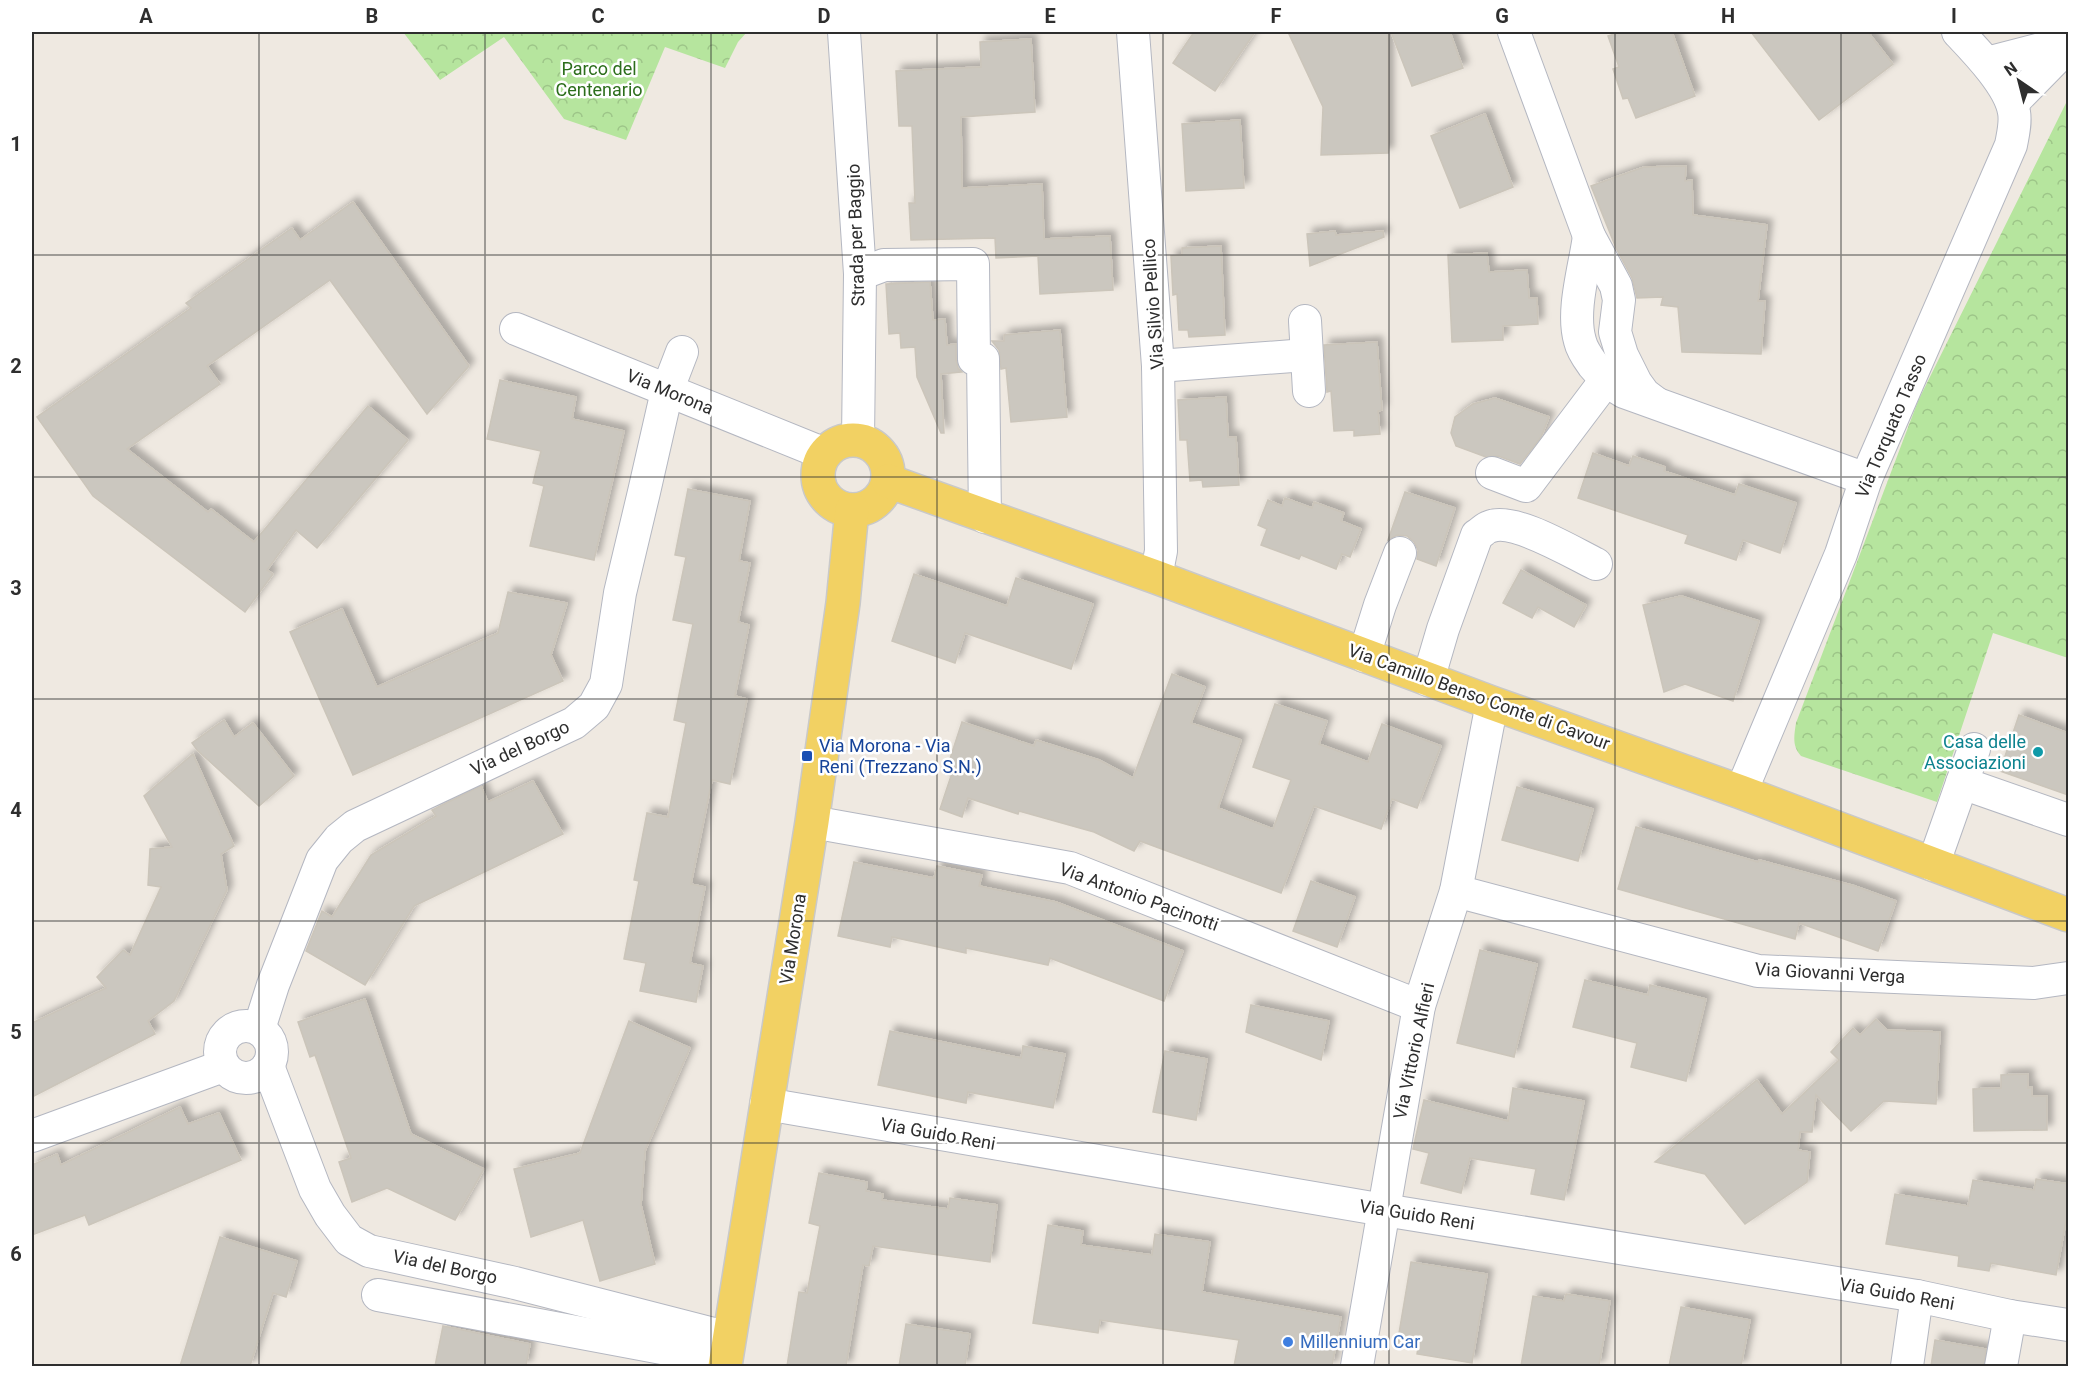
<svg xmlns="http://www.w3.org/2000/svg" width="2100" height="1398" font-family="Roboto,sans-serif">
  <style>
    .forest { fill: url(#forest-crowns) }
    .building { fill: #cbc7bf; stroke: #cbc5ba; stroke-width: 1.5; filter: url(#shadow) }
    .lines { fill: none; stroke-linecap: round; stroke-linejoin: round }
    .minor-casing { stroke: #b4b7c1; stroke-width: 34 }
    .major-casing { stroke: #c9c9c9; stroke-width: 36 }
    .minor { stroke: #fff; stroke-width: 32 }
    .major { stroke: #f2d163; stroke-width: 33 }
    .grid { fill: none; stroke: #2e2e2e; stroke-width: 1.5; stroke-opacity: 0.55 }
    .culture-dot { fill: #0f9aa8; stroke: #fff; stroke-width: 2 }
    .transit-dot { fill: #1a4fb4; stroke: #fff; stroke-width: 2 }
    .shop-dot { fill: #3f7fe0; stroke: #fff; stroke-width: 2 }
    .labels { text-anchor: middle; stroke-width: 5; stroke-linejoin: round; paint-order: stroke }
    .park-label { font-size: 18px; fill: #2c6e1b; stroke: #fff }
    .street-label { font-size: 18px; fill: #2e2e2e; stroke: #fff }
    .culture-label { font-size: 18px; fill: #0d838f; stroke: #fff; text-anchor: end }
    .transit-label { font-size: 18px; fill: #164399; stroke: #fff; text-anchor: start }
    .shop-label { font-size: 18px; fill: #366cbe; stroke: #fff; text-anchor: start }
    .neatline { fill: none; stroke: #2e2e2e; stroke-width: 2 }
    .grid-label { font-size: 20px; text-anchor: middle; font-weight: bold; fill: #2e2e2e }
  </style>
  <defs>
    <pattern id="forest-crowns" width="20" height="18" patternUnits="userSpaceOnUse" patternTransform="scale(1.5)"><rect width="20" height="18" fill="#b6e59e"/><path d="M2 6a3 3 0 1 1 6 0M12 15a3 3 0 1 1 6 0" fill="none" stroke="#9dc588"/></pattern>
    <filter id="shadow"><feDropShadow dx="5.5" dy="-5.5" stdDeviation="3" flood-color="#0004"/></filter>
  </defs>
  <rect width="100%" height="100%" fill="#efe9e1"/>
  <g class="forest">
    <path d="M403,32H747L738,42L725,68L665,47L626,140L564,119L504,37L440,80Z"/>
    <path d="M2068,99V658L1993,633L1937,802L1801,756C1792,746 1794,736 1796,723L1918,401Z"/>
  </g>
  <g class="building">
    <path d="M1194,32H1255L1215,91L1173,63Z"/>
    <path d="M1288,32H1388V153L1321,155L1323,107Z"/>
    <path d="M1391,32H1450L1463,68L1412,86Z"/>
    <path d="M1621,32H1672L1695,96L1636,118L1628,98L1623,99L1613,69L1619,67L1608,36Z"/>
    <path d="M1751,32H1868L1893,64L1819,120Z"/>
    <path d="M1031,39L1035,112L961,117L962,188L1042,184L1044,239L1110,236L1113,290L1040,294L1038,256L996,258L995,238L911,240L909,203H915L912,126H899L896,71L981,67L980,42Z"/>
    <path d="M1485,114L1513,187L1460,208L1431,136Z"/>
    <path d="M1240,120L1244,188L1186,191L1182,124Z"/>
    <path d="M1686,166L1685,181L1692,180L1693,215L1767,225L1758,301H1765L1761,354L1682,352L1678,307L1661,305L1663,297L1637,298L1632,278L1616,248L1591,186L1644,167Z"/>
    <path d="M353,202L469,366L427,414L330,280L207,366L220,384L127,449L208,512L211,509L254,542L368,406L408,440L317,548L296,530L267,570L273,574L245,612L93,496L37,417L191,308L186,303L292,228L300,240Z"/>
    <path d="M1335,231L1336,235L1383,231L1384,237L1310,266L1307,234Z"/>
    <path d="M1221,246L1225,335L1189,337L1188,330H1179L1177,294L1173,295L1171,256L1182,255V248Z"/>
    <path d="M1487,253L1489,272L1527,270L1529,298H1537L1538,324L1503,326V340L1452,342L1448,255Z"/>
    <path d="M930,282L933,320L945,319L947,345L956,344V360L958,368L962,372L941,374L944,433H941L917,377L915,347L901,348L900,333L889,334L886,284Z"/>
    <path d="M1060,330L1067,417L1011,422L1006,368L1001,369L999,350L992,341H1004V335Z"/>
    <path d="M1377,342L1382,410L1378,411L1380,434L1354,436V430L1334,431L1331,391L1327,392L1324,345Z"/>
    <path d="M500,380L576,397L572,419L624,431L594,560L530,546L544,486L533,483L541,451L487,439Z"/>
    <path d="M1226,397L1228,437H1236L1239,485L1203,487L1202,480L1190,481L1187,440H1180L1178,400Z"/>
    <path d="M1495,398L1549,417L1541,437L1520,464L1498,456L1486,457L1456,446L1451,433L1455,417L1473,404Z"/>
    <path d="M1593,453L1629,466L1633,456L1665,467L1664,471L1735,495L1739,484L1796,503L1780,553L1743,540L1736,560L1685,543L1688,535L1578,498Z"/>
    <path d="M688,489L750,501L739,561L750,563L738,622L749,625L735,696L747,699L730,784L712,780L691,884L705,887L690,963L703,966L696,1002L640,991L646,963L624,959L639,881L634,880L647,813L668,817L686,723L674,720L693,624L673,620L686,557L675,555Z"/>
    <path d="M1405,492L1455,508L1436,566L1417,559L1418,550L1414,542L1407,536L1397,535L1388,540Z"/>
    <path d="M1285,498L1312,508L1314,502L1344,513L1341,521L1361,529L1350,557L1342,554L1336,569L1301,555L1299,559L1261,545L1267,529L1258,525L1268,500L1282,506Z"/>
    <path d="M1521,570L1586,605L1574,627L1538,607L1532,618L1503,603Z"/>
    <path d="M914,574L1007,606L1016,578L1093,604L1071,669L965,633L955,663L892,641Z"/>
    <path d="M508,592L567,603L551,655L563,681L353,775L290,632L342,609L377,687L498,633Z"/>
    <path d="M1681,596L1759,621L1733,701L1685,684L1664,692L1643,605Z"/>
    <path d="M1172,674L1205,687L1191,723L1241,740L1218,808L1273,829L1291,780L1253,767L1275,704L1327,721L1319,744L1368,762L1382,724L1441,746L1417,808L1392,799L1381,829L1314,806L1281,893L1140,841L1134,851L1094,832L1019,811L1018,814L968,798L962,817L940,809L951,776L945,774L962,722L1034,746L1036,740L1099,760L1133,778Z"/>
    <path d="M2019,715L2068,733V795L2000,771Z"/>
    <path d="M224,720L234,737L253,723L294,776L259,806L197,750L192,743Z"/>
    <path d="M193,754L234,846L221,854L227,890L174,1001L148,1021L155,1034L32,1097V1023L106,988L97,977L123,950L130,955L161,887L148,885L150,849L172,847L144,796Z"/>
    <path d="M533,781L563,834L414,906L365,985L306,951L322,911L332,917L371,855L436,816L432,810L481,786L488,802Z"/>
    <path d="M1517,787L1593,809L1578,861L1502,840Z"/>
    <path d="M1636,827L1758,862L1759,860L1855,886L1896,901L1878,951L1799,923L1795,939L1618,889Z"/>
    <path d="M854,862L934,878L937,866L982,875L979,886L1056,902L1183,951L1164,1001L1050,958L1048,965L966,948V953L892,937L890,947L838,936Z"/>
    <path d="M1311,881L1355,897L1337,947L1293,931Z"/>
    <path d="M1480,950L1537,964L1514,1057L1457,1043Z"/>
    <path d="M1585,980L1648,995L1650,985L1706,999L1686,1081L1631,1067L1637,1043L1573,1027Z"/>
    <path d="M365,999L411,1134L484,1169L455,1220L387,1188L352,1202L339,1162L351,1158L315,1055L310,1057L298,1022Z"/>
    <path d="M1251,1005L1329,1021L1321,1060L1246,1032Z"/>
    <path d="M1876,1019L1887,1030L1940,1032L1936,1104L1884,1101L1851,1131L1816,1095L1812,1132H1800L1798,1150L1810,1152L1807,1182L1745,1224L1705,1174L1655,1162L1757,1080L1782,1114L1839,1060L1831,1052L1853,1028L1860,1035Z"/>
    <path d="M629,1021L690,1048L645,1151L641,1205L655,1264L600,1281L583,1220L531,1237L514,1169L580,1153Z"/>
    <path d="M890,1031L1021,1058L1023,1046L1065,1054L1053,1108L968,1092L966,1103L878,1085Z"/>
    <path d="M1165,1051L1207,1059L1196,1120L1153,1112Z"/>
    <path d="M2028,1074V1088L2032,1087V1096H2047V1130L1974,1131L1973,1089L2001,1088V1075Z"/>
    <path d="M1513,1088L1584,1101L1564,1200L1531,1194L1536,1169L1470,1158L1461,1193L1421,1183L1429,1153L1413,1149L1424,1100L1508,1121Z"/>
    <path d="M180,1107L188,1124L219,1113L241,1160L89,1225L85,1215L32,1235V1165L57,1154L61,1165Z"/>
    <path d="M819,1173L867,1182L866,1191L883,1194L882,1200L948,1209L950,1198L997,1205L990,1262L873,1246L869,1266L863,1265L846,1366H787L799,1292L807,1293L820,1226L809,1223Z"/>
    <path d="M2036,1179L2068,1184V1222L2066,1221L2056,1275L1991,1263L1989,1271L1958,1266L1959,1256L1886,1244L1895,1194L1968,1206L1973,1180L2034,1190Z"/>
    <path d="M1048,1225L1083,1231L1081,1245L1152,1255L1155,1234L1210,1242L1202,1292L1341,1317L1332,1366H1234L1239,1340L1100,1320L1098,1333L1033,1323Z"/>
    <path d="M220,1237L297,1261L286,1297L273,1293L250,1366H180Z"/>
    <path d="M1411,1262L1487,1274L1472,1363L1417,1354L1418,1348L1397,1345Z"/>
    <path d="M1566,1294L1610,1301L1599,1366H1521L1533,1296L1564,1301Z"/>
    <path d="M1681,1307L1750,1320L1741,1366H1669Z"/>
    <path d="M906,1324L970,1334L965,1366H899Z"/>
    <path d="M443,1326L530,1344L526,1366H435Z"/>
    <path d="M1935,1340L1986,1349L1984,1366H1931Z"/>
  </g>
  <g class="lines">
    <defs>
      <g id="minor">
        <path d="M844,32L860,274L858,440"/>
        <path d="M1133,32L1158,366L1161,551L1156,577"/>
        <path d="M1514,32L1589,236L1616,286L1619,300L1615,332L1622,355L1636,383L1644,394L1656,403"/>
        <path d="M1987,63L2068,42"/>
        <path d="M2012,103L2068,46"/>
        <path d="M1589,236C1585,267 1571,311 1580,341C1582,350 1588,358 1593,365C1602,376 1611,385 1624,392L1866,479"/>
        <path d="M860,274L884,265L973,264L974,359H983L985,517"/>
        <path d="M1305,321L1309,391"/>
        <path d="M516,329L825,454"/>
        <path d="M1158,366L1306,355"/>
        <path d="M1492,473L1526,486L1606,380"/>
        <path d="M1364,656L1380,605L1400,553"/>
        <path d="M1428,680L1443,629L1477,535C1481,533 1485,528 1489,527C1513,516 1573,553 1596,564"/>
        <path d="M1962,783L2068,820"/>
        <path d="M1741,792L1841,554L1866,479L2011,145C2013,134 2016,123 2014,112C2010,86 1976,51 1958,32"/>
        <path d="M812,822L1070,868L1419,1006"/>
        <path d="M1933,865L1974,749"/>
        <path d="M1456,891L1758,971L2034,983L2068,978"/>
        <circle cx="246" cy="1052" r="26"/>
        <path d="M259,1029L273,985L322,860L339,839L355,826L574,723L594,706L606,684L620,593L644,492L667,391L682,352"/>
        <path d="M268,1066L315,1189L330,1215L349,1240L369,1251L515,1283L729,1338"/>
        <path d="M766,1104L1384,1210L1917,1296L2010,1316L2068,1325"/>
        <path d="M32,1136L223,1066"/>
        <path d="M378,1295L726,1360"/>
        <path d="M1357,1366L1419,1006L1456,891L1492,703"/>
        <path d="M1907,1366L1917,1296"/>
        <path d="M2001,1366L2010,1316"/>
      </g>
      <g id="major">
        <circle cx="853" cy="475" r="35"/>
        <path d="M888,481L1156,577L1492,703L1741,792L2068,915"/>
        <path d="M725,1366L812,822L843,603L852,510"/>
      </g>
    </defs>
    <use href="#minor" class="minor-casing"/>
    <use href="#major" class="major-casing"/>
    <use href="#minor" class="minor"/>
    <use href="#major" class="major"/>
  </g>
  <path class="grid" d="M259,32V1366M485,32V1366M711,32V1366M937,32V1366M1163,32V1366M1389,32V1366M1615,32V1366M1841,32V1366M32,255H2068M32,477H2068M32,699H2068M32,921H2068M32,1143H2068"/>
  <circle class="culture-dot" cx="2038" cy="752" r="6"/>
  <rect class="transit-dot" x="801" y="750" width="12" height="12" rx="3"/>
  <circle class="shop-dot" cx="1288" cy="1342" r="6"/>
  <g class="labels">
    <g class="park-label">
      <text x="599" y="75">Parco del<tspan x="599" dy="21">Centenario</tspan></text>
    </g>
    <g class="street-label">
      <text transform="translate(856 235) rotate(-92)" y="6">Strada per Baggio</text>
      <text transform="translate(1153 304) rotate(-94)" y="6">Via Silvio Pellico</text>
      <text transform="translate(670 392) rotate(22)" y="6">Via Morona</text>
      <text transform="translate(1891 426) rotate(-67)" y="6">Via Torquato Tasso</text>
      <text transform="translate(1479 697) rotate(20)" y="6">Via Camillo Benso Conte di Cavour</text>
      <text transform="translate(520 748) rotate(-25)" y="6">Via del Borgo</text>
      <text transform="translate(1139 897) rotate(20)" y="6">Via Antonio Pacinotti</text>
      <text transform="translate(793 939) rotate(-81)" y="6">Via Morona</text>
      <text transform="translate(1830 973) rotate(3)" y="6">Via Giovanni Verga</text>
      <text transform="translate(1414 1051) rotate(-78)" y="6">Via Vittorio Alfieri</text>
      <text transform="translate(938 1134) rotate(10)" y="6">Via Guido Reni</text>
      <text transform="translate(1417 1215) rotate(9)" y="6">Via Guido Reni</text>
      <text transform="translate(445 1267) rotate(12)" y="6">Via del Borgo</text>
      <text transform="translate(1897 1294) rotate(10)" y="6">Via Guido Reni</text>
    </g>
    <g class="culture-label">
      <text x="2026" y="748">Casa delle<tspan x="2026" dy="21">Associazioni</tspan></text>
    </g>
    <g class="transit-label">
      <text x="819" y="752">Via Morona - Via<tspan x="819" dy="21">Reni (Trezzano S.N.)</tspan></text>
    </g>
    <g class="shop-label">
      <text x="1300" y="1348">Millennium Car</text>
    </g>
  </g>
  <rect width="2100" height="1398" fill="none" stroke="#ffffff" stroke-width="66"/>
  <g transform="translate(2019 81) rotate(325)" stroke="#ffffff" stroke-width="4.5" paint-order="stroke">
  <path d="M0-4.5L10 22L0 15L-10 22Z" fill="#2e2e2e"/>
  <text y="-9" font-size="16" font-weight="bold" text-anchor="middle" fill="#2e2e2e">N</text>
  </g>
  <rect x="33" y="33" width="2034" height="1332" class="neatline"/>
  <g class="grid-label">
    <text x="146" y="23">A</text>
    <text x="372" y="23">B</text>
    <text x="598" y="23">C</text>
    <text x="824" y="23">D</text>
    <text x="1050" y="23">E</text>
    <text x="1276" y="23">F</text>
    <text x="1502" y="23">G</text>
    <text x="1728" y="23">H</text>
    <text x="1954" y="23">I</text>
    <text x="16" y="151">1</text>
    <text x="16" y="373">2</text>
    <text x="16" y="595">3</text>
    <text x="16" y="817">4</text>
    <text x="16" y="1039">5</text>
    <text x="16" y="1261">6</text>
  </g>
</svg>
